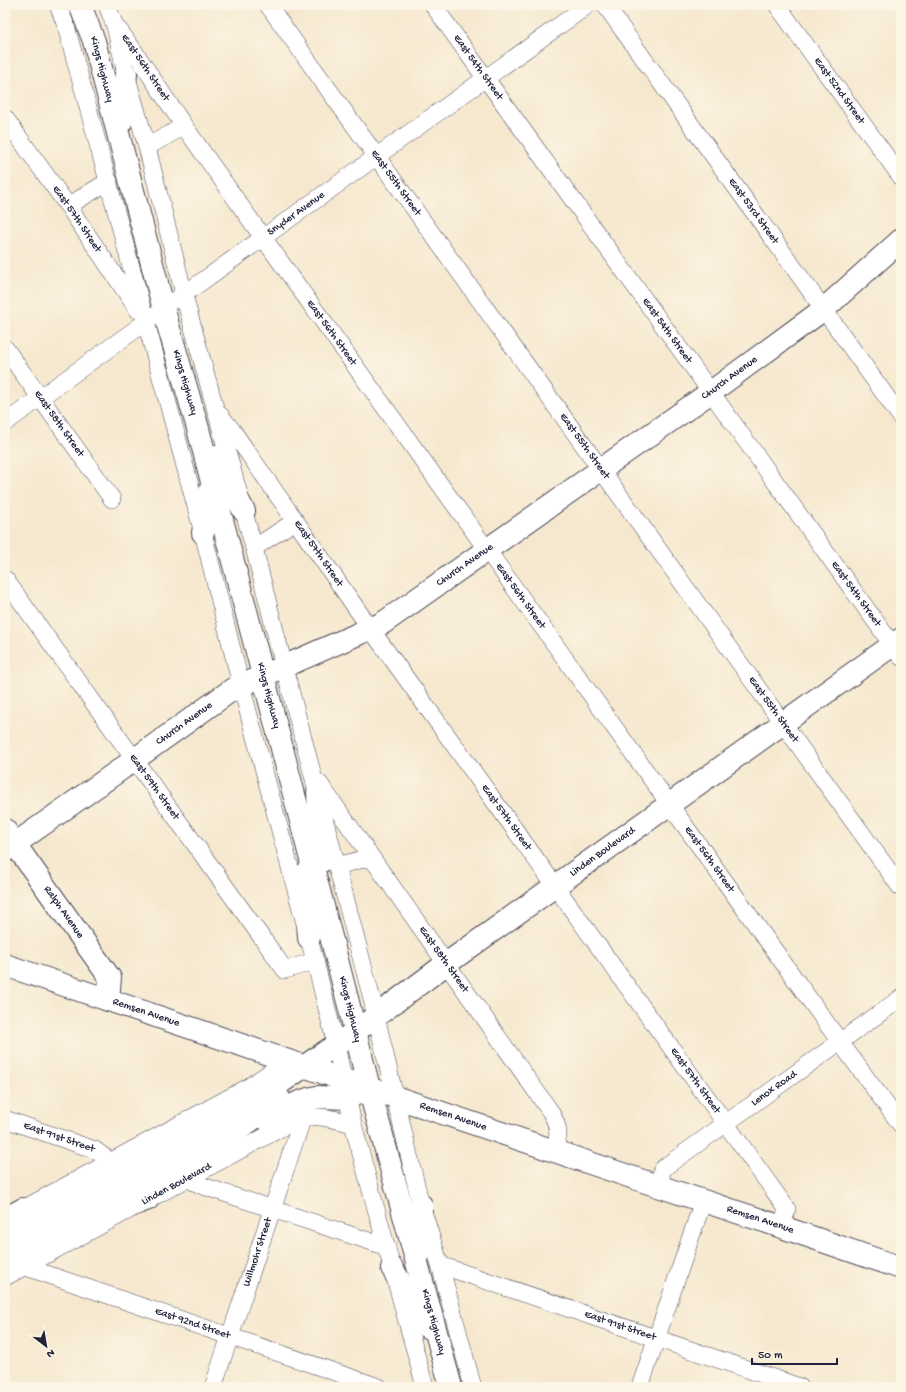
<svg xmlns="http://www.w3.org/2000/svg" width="906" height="1392" font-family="'Gochi Hand',sans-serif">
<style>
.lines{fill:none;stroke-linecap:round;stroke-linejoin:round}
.minor-casing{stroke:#424051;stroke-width:18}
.major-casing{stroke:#424051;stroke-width:24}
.highway-casing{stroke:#424051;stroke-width:24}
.minor{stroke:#fff;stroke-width:17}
.major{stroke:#fff;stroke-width:22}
.highway{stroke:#fff;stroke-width:22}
.labels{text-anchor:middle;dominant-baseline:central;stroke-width:4;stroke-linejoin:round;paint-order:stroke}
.street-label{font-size:11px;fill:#22223b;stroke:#fcf5e5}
</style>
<rect width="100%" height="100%" fill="#fcf5e5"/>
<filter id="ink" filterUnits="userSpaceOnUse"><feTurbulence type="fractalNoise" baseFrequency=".025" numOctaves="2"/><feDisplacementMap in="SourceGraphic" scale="8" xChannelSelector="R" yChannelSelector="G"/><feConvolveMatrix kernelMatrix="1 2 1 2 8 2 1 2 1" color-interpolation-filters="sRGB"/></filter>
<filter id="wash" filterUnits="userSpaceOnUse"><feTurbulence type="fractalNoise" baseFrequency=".012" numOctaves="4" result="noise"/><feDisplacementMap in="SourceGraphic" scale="16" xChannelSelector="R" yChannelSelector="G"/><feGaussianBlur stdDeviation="0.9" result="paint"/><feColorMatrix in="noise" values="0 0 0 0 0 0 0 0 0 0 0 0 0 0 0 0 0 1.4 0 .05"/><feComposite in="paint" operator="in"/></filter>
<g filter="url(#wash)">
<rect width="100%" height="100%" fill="#f6e8cf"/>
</g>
<g filter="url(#ink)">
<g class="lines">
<defs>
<g id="minor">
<polyline points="58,5 66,26 203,533 241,685 315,961 336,1045 353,1124 367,1176 425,1387"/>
<polyline points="107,5 115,26 126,74 147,147 188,310 254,548 284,666 372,999 395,1097 421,1205 440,1265 473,1387"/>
<path id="s1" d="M268 5 901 888"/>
<path id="s2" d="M433 5 901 657"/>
<path id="s3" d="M605 5 901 417"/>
<path id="s4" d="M777 5 901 177"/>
<path id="s5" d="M119 30 132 48 184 126 254 225 840 1042 901 1125"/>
<path id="s6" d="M5 118 68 206 138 310"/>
<polyline points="147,147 184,126"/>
<polyline points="68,206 109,181"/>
<path id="s7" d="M176 300 588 5"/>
<path id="s8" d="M5 348 112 499"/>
<path id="s9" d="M220 415 232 430 370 628 787 1209 782 1227"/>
<polyline points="5,423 154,316"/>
<polyline points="254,548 295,521"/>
<path id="s10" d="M5 579 285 970 315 961"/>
<path id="s11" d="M319 783 550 1111C559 1126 560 1134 554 1151"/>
<polyline points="337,866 371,857"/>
<path id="s12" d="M5 1119 95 1150 110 1161"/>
<polyline points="186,1178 203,1186 387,1247"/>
<path id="s13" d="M660 1187 662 1169 901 998"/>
<polyline points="23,1209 247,1088 269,1073 299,1067"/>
<path id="s14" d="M5 1260 379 1387"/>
<path id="s15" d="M440 1265 800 1387"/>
<path id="s16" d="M5 1277 296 1120C316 1113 334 1119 353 1124"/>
<path id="s17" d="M213 1387 303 1117"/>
<polyline points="640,1387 703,1201"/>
</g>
<g id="major">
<path id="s18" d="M80 5 94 41 168 325 197 425 259 660 348 1002 369 1088 451 1387"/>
<polyline points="121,122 126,74"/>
<polyline points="214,456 244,511"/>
<polyline points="203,533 211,488"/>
<polyline points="318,792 322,861"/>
<path id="s19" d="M5 830 110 978 108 1000"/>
<path id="s20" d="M5 851 124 767 233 689 383 623 711 392 824 309 901 240"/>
<polyline points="305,874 309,938"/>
<path id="s21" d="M5 965 643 1181 782 1227 901 1268"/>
<polyline points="5,1219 23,1209"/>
<polyline points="421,1250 421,1205"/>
<polyline points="392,1268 427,1327"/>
</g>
<g id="highway">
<polyline points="266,1119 297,1103 308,1099 317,1097 348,1098 369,1088"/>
<polyline points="117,1211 148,1199"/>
<path id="s22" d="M5 1237 231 1114 267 1092 356 1031 446 964 901 639"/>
<polyline points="5,1259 226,1139 262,1112 279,1098"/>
</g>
</defs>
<use href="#minor" class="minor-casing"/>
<use href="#major" class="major-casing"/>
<use href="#highway" class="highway-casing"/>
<use href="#minor" class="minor"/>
<use href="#major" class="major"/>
<use href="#highway" class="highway"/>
</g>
</g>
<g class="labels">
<g class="street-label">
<text stroke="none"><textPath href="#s5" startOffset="46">East 56th Street</textPath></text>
<text stroke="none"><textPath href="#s2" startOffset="77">East 54th Street</textPath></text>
<text stroke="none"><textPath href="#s18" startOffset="68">Kings Highway</textPath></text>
<text stroke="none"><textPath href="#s4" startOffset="106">East 52nd Street</textPath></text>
<text stroke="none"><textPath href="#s1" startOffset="219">East 55th Street</textPath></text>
<text stroke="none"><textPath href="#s3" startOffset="254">East 53rd Street</textPath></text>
<text stroke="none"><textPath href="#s7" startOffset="148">Snyder Avenue</textPath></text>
<text stroke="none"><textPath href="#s6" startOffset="124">East 57th Street</textPath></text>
<text stroke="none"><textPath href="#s2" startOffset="401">East 54th Street</textPath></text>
<text stroke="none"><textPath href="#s5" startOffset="370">East 56th Street</textPath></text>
<text stroke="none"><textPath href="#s20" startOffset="868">Church Avenue</textPath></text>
<text stroke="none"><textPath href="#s18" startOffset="392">Kings Highway</textPath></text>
<text stroke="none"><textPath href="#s8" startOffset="93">East 58th Street</textPath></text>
<text stroke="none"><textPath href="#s1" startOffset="543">East 55th Street</textPath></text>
<text stroke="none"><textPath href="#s9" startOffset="170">East 57th Street</textPath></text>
<text stroke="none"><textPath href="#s20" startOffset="544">Church Avenue</textPath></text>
<text stroke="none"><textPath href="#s2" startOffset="725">East 54th Street</textPath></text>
<text stroke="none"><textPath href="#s5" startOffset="694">East 56th Street</textPath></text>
<text stroke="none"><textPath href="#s18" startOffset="716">Kings Highway</textPath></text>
<text stroke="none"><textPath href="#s1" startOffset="867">East 55th Street</textPath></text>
<text stroke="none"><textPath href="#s20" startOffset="220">Church Avenue</textPath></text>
<text stroke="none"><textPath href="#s10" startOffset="256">East 59th Street</textPath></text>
<text stroke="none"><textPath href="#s9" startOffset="494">East 57th Street</textPath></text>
<text stroke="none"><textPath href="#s22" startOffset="712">Linden Boulevard</textPath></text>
<text stroke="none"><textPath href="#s5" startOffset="1018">East 56th Street</textPath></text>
<text stroke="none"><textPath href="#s19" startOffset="101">Ralph Avenue</textPath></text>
<text stroke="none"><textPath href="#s11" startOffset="216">East 58th Street</textPath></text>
<text stroke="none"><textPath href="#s18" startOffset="1040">Kings Highway</textPath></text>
<text stroke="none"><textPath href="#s21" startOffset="149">Remsen Avenue</textPath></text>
<text stroke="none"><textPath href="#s9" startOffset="818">East 57th Street</textPath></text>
<text stroke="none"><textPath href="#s13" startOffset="156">Lenox Road</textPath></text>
<text stroke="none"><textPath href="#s21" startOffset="473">Remsen Avenue</textPath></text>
<text stroke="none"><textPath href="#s12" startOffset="57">East 91st Street</textPath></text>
<text stroke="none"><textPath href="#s16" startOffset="195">Linden Boulevard</textPath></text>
<text stroke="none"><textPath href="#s21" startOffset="797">Remsen Avenue</textPath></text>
<text stroke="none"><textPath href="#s17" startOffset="142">Willmohr Street</textPath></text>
<text stroke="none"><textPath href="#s18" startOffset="1364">Kings Highway</textPath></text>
<text stroke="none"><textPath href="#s14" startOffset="198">East 92nd Street</textPath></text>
<text stroke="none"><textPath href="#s15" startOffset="190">East 91st Street</textPath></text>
</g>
</g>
<rect width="906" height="1392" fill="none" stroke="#fcf5e5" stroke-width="20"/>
<g transform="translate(46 1346) rotate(149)" stroke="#fcf5e5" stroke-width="3" paint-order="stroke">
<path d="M0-3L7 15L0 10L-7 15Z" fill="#22223b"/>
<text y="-6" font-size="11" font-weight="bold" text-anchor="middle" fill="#22223b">N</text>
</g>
<path d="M752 1358v6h85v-6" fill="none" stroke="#22223b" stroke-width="2"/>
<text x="758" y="1358" font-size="12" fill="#22223b" stroke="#fcf5e5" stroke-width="3" paint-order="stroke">50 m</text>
</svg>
